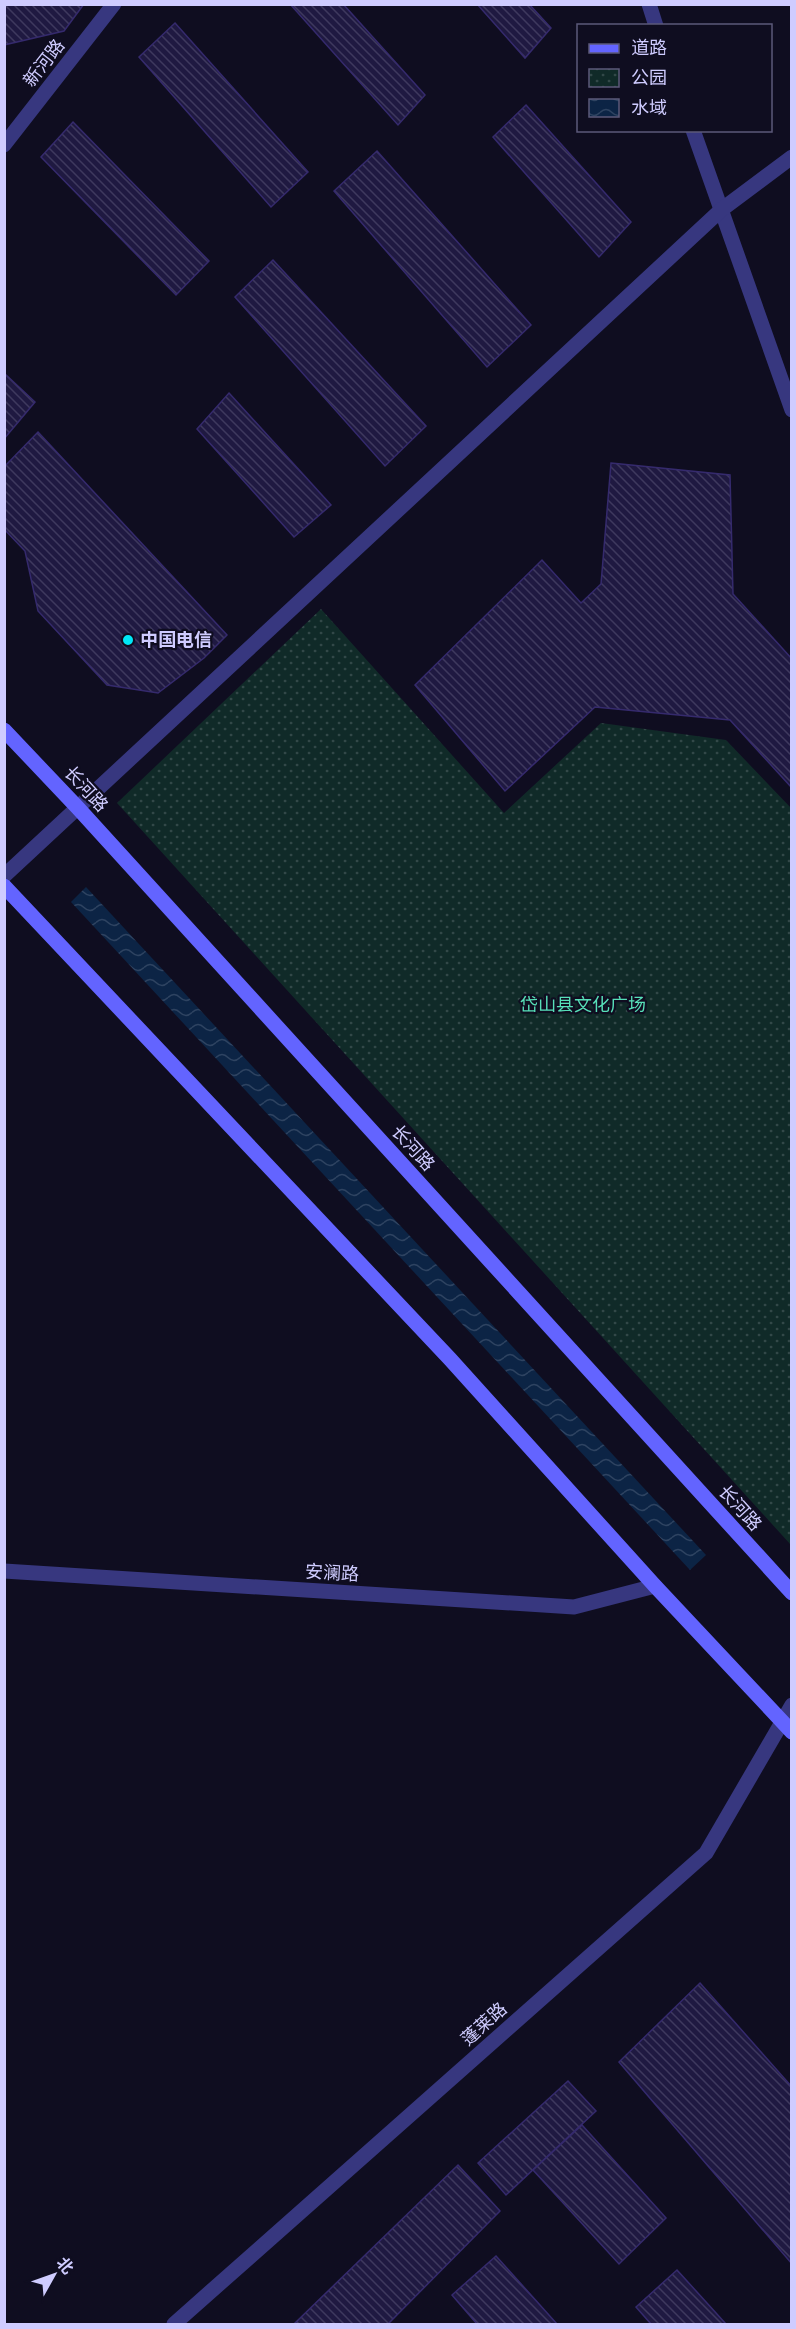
<svg xmlns="http://www.w3.org/2000/svg" width="796" height="2329" font-family="Helvetica,'Noto Sans SC',sans-serif">
<style>
.park{fill:url(#park-dots)}
.water{fill:url(#water-waves)}
.building{fill:url(#building-back-hatch);stroke:#352a6d;stroke-width:1.5}
.lines{fill:none;stroke-linecap:round;stroke-linejoin:round}
.pedestrian{stroke:#37377f;stroke-width:15}
.minor{stroke:#37377f;stroke-width:15}
.tertiary{stroke:#37377f;stroke-width:15}
.secondary{stroke:#6364ff;stroke-width:15}
.poi-dot{fill:#00e7f7;stroke:#0f0d20;stroke-width:2}
.labels{text-anchor:middle;dominant-baseline:central;stroke-width:4.5;stroke-linejoin:round;paint-order:stroke}
.street-label{font-size:18px;fill:#cfccff;stroke:#0f0d20}
.poi-label{font-size:18px;font-weight:bold;fill:#cfccff;stroke:#0f0d20;text-anchor:start}
.park-label{font-size:18px;fill:#57dfb8;stroke:#0f0d20}
</style>
<defs>
<pattern id="park-dots" width="8" height="8" patternUnits="userSpaceOnUse" patternTransform="scale(1.5)"><rect width="8" height="8" fill="#102a28"/><path d="M2 2h.1M6 6h.1" fill="none" stroke="#324848" stroke-width="1.8" stroke-linecap="round"/></pattern>
<pattern id="water-waves" width="16" height="10" patternUnits="userSpaceOnUse" patternTransform="scale(1.5)"><rect width="16" height="10" fill="#0c2445"/><path d="M0 5q4-4 8 0t8 0" fill="none" stroke="#2e4361"/></pattern>
<pattern id="building-back-hatch" width="6" height="6" patternUnits="userSpaceOnUse" patternTransform="scale(1.5)"><rect width="6" height="6" fill="#1f1941"/><path d="M-1 5l2 2M0 0l6 6M5-1l2 2" fill="none" stroke="#3e395e"/></pattern>
</defs>
<rect width="100%" height="100%" fill="#0f0d20"/>
<polygon class="park" points="321,609 504,813 601,723 726,740 791,808 791,1545 117,803"/>
<polygon class="water" points="86,887 706,1555 690,1570 71,902"/>
<g class="building">
<polygon points="4,4 84,4 64,31 4,45"/>
<polygon points="290,4 343,4 425,95 398,125"/>
<polygon points="477,4 529,4 551,28 525,58"/>
<polygon points="175,23 308,172 271,207 139,57"/>
<polygon points="526,105 631,222 599,257 493,137"/>
<polygon points="73,122 209,261 176,295 41,157"/>
<polygon points="377,151 531,325 487,367 334,191"/>
<polygon points="273,260 426,426 385,466 235,297"/>
<polygon points="4,373 35,402 4,439"/>
<polygon points="229,393 331,505 294,537 197,429"/>
<polygon points="38,432 227,635 204,658 158,693 107,685 38,611 25,551 4,529 4,467"/>
<polygon points="611,463 730,475 733,594 792,659 792,788 730,720 595,707 505,791 415,685 542,560 581,603 601,584"/>
<polygon points="700,1983 792,2087 792,2264 619,2062"/>
<polygon points="568,2081 596,2111 506,2195 478,2163"/>
<polygon points="582,2125 666,2218 619,2264 533,2170"/>
<polygon points="458,2165 500,2211 388,2324 294,2324"/>
<polygon points="496,2256 557,2324 477,2324 452,2295"/>
<polygon points="677,2270 726,2324 651,2324 636,2307"/>
</g>
<g class="lines">
<polyline class="pedestrian" points="4,1571 574,1607 655,1586"/>
<g class="minor">
<polyline points="649,4 656,26"/>
<polyline points="693,130 792,410"/>
<polyline points="4,145 114,4"/>
</g>
<g class="tertiary">
<polyline points="4,876 721,210 792,157"/>
<polyline points="174,2324 706,1853 792,1705"/>
</g>
<g class="secondary">
<polyline points="4,730 78,808 792,1593"/>
<polyline points="4,886 450,1359 655,1586 792,1732"/>
</g>
</g>
<circle class="poi-dot" cx="128" cy="640" r="6"/>
<g class="labels">
<g class="street-label">
<text transform="translate(44 63) rotate(-52)">新河路</text>
<text transform="translate(86 789) rotate(47)">长河路</text>
<text transform="translate(413 1148) rotate(48)">长河路</text>
<text transform="translate(740 1508) rotate(48)">长河路</text>
<text transform="translate(332 1573) rotate(3)">安澜路</text>
<text transform="translate(484 2024) rotate(-42)">蓬莱路</text>
</g>
<g class="poi-label">
<text x="140" y="640">中国电信</text>
</g>
<g class="park-label">
<text x="583" y="1005">岱山县文化广场</text>
</g>
</g>
<rect width="796" height="2329" fill="none" stroke="#cfccff" stroke-width="12"/>
<rect x="577" y="24" width="195" height="108" fill="#0f0d20" stroke="#5c5979" stroke-width="1.5"/>
<rect x="589" y="44" width="30" height="9" fill="#6364ff" stroke="#5c5979" stroke-width="1.5"/>
<text x="631" y="54" font-size="18" fill="#cfccff">道路</text>
<rect x="589" y="69" width="30" height="18" fill="url(#park-dots)" stroke="#5c5979" stroke-width="1.5"/>
<text x="631" y="84" font-size="18" fill="#cfccff">公园</text>
<rect x="589" y="99" width="30" height="18" fill="url(#water-waves)" stroke="#5c5979" stroke-width="1.5"/>
<text x="631" y="114" font-size="18" fill="#cfccff">水域</text>
<g transform="translate(54 2275) rotate(50)" stroke="#0f0d20" stroke-width="4.5" paint-order="stroke">
<path d="M0-4.5L10 22L0 15L-10 22Z" fill="#cfccff"/>
<text y="-9" font-size="16" font-weight="bold" text-anchor="middle" fill="#cfccff">北</text>
</g>
</svg>
